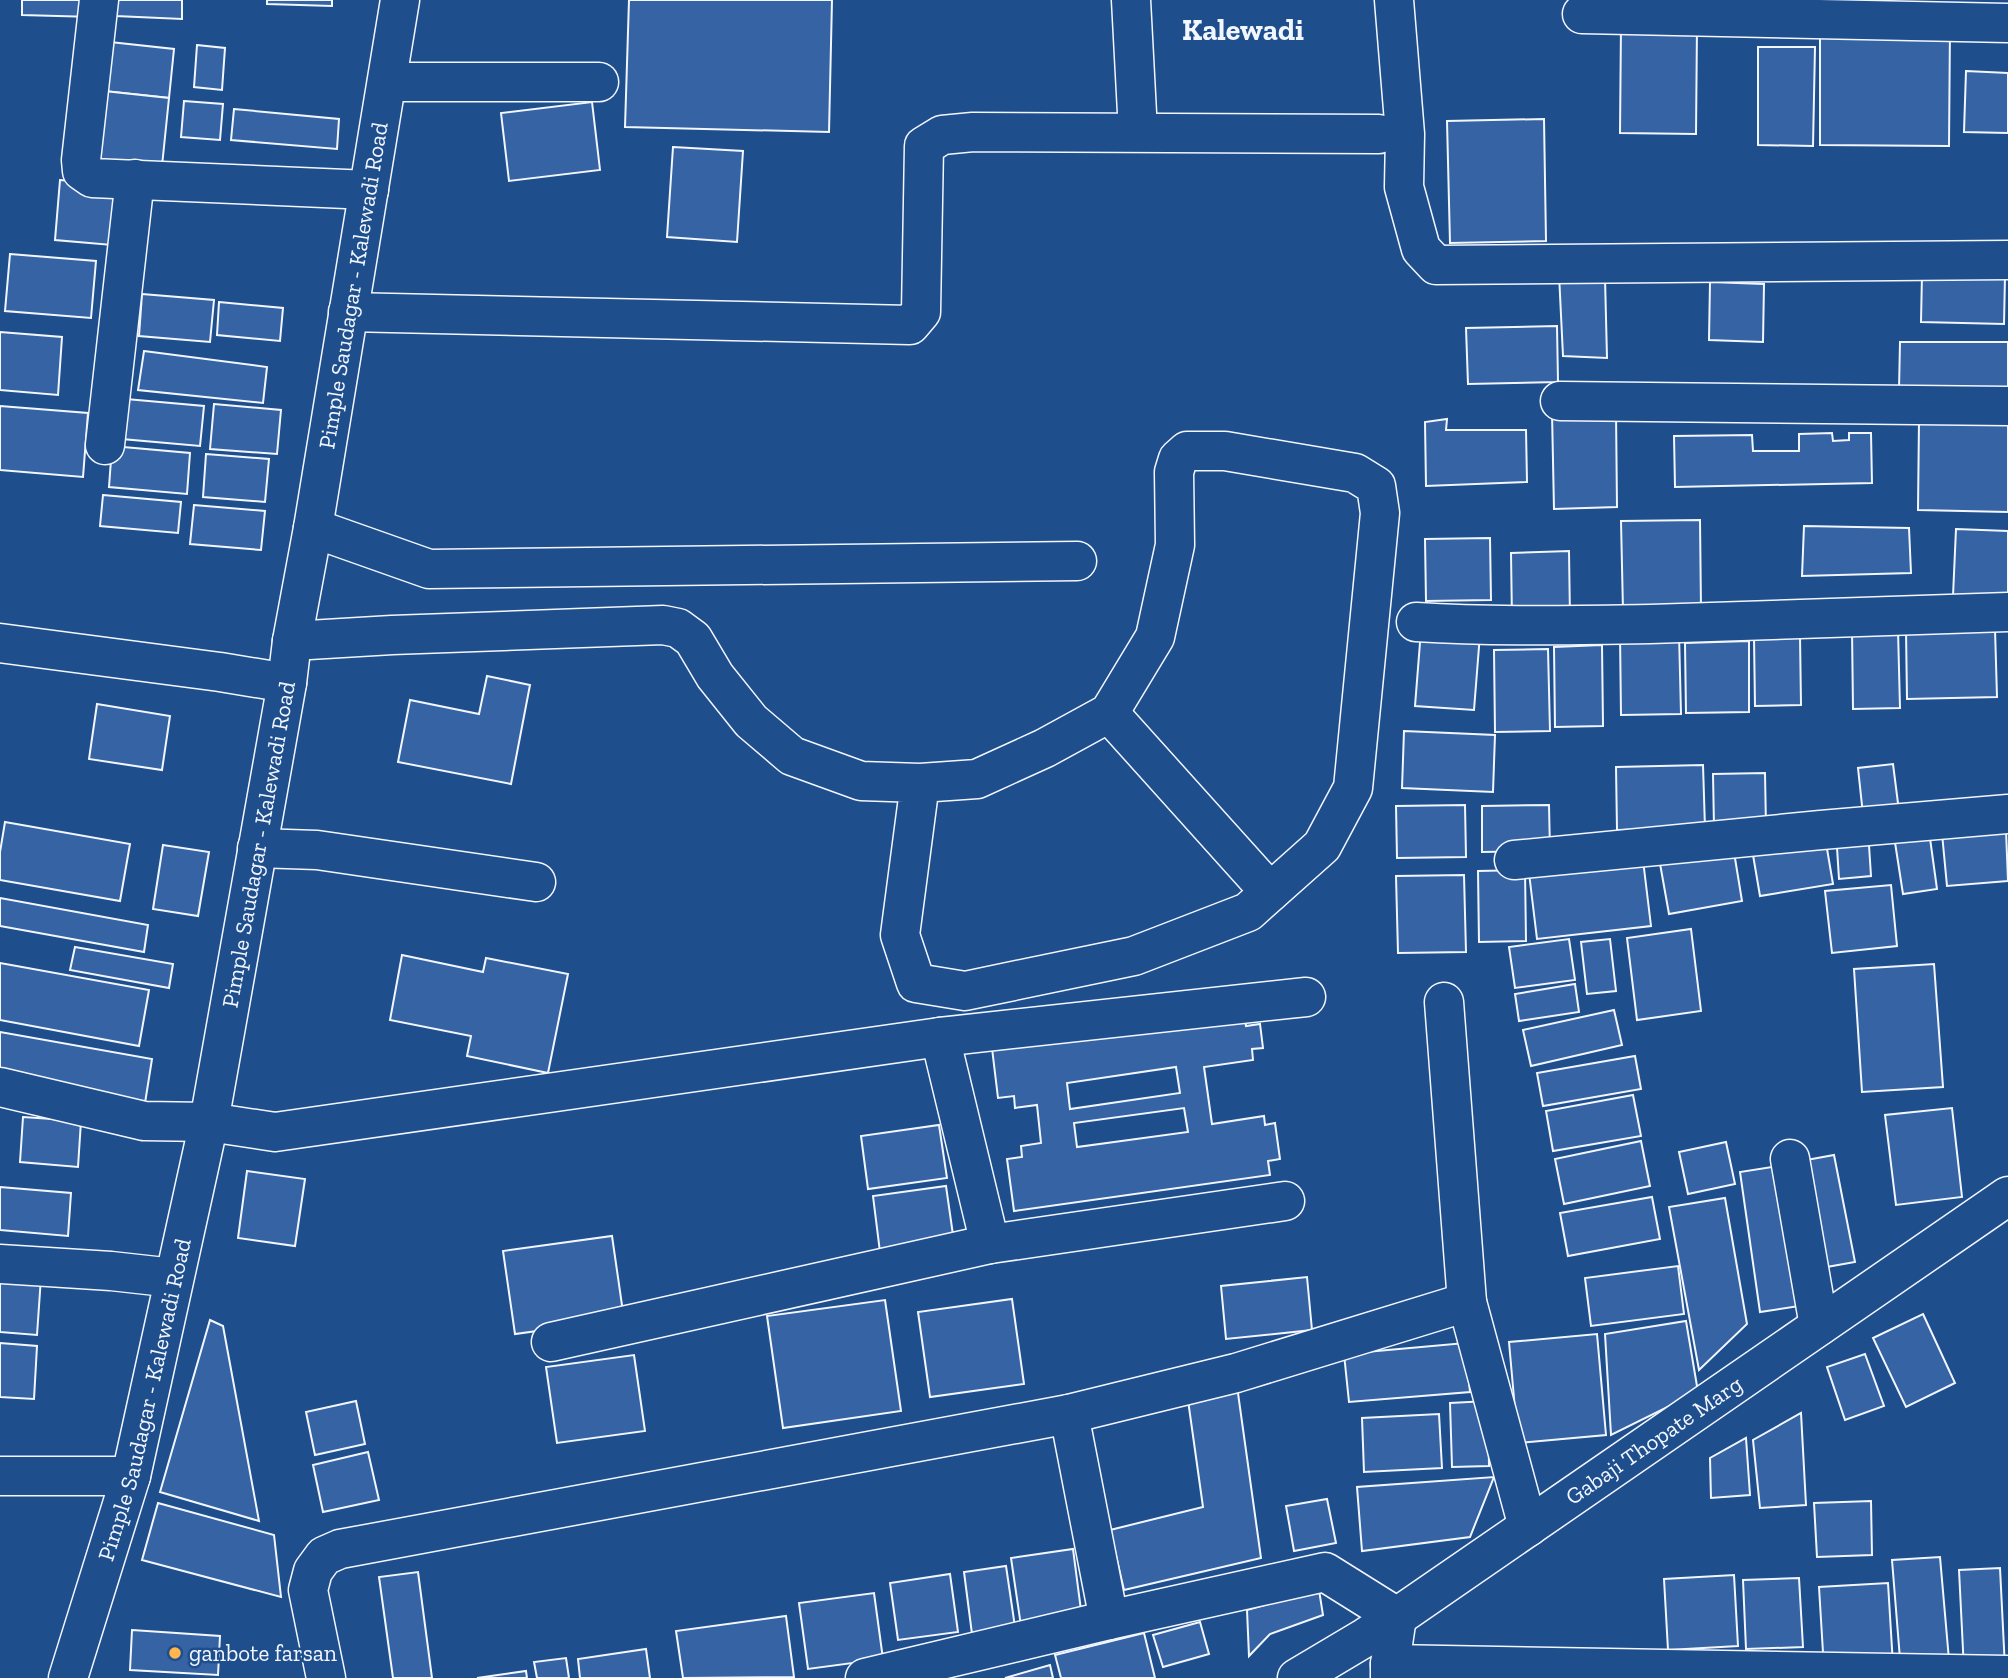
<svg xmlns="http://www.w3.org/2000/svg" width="2008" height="1678" font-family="'Zilla Slab',serif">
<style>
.building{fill:#3563a3;stroke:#f2f6ff;stroke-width:2;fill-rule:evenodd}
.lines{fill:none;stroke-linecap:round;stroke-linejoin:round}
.minor-casing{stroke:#f2f6ff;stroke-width:41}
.major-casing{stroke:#f2f6ff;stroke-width:41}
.minor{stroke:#1f4e8c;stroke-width:38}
.major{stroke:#1f4e8c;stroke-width:38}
.poi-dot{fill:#ffb74d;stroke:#1f4e8c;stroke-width:2.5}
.labels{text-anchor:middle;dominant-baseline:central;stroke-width:5;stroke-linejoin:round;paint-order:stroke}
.street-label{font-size:23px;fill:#f2f6ff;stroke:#1f4e8c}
.poi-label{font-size:23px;fill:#f2f6ff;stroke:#1f4e8c;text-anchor:start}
.district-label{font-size:30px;font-weight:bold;fill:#f2f6ff;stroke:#1f4e8c}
</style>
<rect width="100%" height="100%" fill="#1f4e8c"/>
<g class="building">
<polygon points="22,0 93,0 93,17 22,15"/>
<polygon points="117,0 182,0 182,19 116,16"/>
<polygon points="267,0 332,0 332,6 267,4"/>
<polygon points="629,0 832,0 829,132 625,127"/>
<polygon points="1621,24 1697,25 1696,134 1620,133"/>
<polygon points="1820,25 1950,26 1949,146 1820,145"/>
<polygon points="110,42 174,49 169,98 104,91"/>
<polygon points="197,45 225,48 222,90 194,87"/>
<polygon points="1758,47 1815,47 1813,146 1758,145"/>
<polygon points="1966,71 2008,73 2008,133 1964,132"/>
<polygon points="104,91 169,98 162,166 98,159"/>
<polygon points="184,101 223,104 220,140 181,137"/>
<polygon points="592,102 600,170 509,181 501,113"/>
<polygon points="234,109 339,119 337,149 231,140"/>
<polygon points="1544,119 1546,241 1450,243 1447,121"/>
<polygon points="673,147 743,151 737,242 667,237"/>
<polygon points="60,180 117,185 112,245 55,240"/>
<polygon points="10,254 96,261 91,318 5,311"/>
<polygon points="1559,274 1605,278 1607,358 1563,356"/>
<polygon points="1922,274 2005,276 2004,324 1921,322"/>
<polygon points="1710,282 1764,284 1763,342 1709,340"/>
<polygon points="142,294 214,300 210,342 139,336"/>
<polygon points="219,302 283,308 280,341 217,335"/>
<polygon points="1557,326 1558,382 1468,384 1466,328"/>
<polygon points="0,332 62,337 58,395 0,390"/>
<polygon points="1900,342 2008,342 2008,391 1899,390"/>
<polygon points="144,351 267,367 263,403 138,390"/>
<polygon points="126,399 204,406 200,446 122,439"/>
<polygon points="214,404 281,410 277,454 210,449"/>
<polygon points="0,406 88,413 83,477 0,470"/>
<polygon points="1616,412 1617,507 1554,509 1552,413"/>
<polygon points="1447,419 1446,430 1526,430 1527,482 1426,486 1425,422"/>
<polygon points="1919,420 2008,423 2008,512 1918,510"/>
<polygon points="1832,433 1833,441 1849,440 1849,433 1871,433 1872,483 1675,487 1674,436 1752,435 1753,451 1799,451 1799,434"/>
<polygon points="112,446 190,453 187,494 109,487"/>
<polygon points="206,454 269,459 265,502 203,497"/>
<polygon points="103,495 181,502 178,533 100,526"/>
<polygon points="194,505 265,511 261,550 190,544"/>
<polygon points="1700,520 1701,609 1623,611 1621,521"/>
<polygon points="1804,526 1909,528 1911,573 1802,576"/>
<polygon points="1956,529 2008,531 2008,599 1953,596"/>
<polygon points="1490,538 1491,600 1426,601 1425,539"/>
<polygon points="1569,551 1570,619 1512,621 1511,553"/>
<polygon points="1995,629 1997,697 1907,699 1906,630"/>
<polygon points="1421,630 1480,634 1474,710 1415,706"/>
<polygon points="1852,630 1898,630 1900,708 1853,709"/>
<polygon points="1679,633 1681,714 1621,715 1620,634"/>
<polygon points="1800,636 1801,705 1755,706 1754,637"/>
<polygon points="1749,641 1749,712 1686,713 1685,643"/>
<polygon points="1602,645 1603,726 1555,727 1554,647"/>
<polygon points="1548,649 1550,731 1495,732 1494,650"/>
<polygon points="487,676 530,685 511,784 398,762 410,700 479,714"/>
<polygon points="97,704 170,716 162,770 89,759"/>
<polygon points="1404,731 1495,735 1493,792 1402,788"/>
<polygon points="1893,764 1900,819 1864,824 1858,768"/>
<polygon points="1703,765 1705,828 1617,830 1616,767"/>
<polygon points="1765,773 1766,827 1714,827 1713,774"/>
<polygon points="1465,805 1466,857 1397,858 1396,806"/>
<polygon points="1549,805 1550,851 1482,852 1482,806"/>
<polygon points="5,822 130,844 120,901 0,880 0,852"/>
<polygon points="1941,823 2006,830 2008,881 1947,886"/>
<polygon points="1868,830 1871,876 1839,879 1836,832"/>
<polygon points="1929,831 1937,889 1903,894 1894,836"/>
<polygon points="1825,837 1833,884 1760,896 1752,849"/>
<polygon points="163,845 209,852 198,916 153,909"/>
<polygon points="1733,846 1742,901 1669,914 1659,858"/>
<polygon points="1643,860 1651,926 1537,939 1529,873"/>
<polygon points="1525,870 1526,941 1479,942 1478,871"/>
<polygon points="1464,875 1466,952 1398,953 1396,876"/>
<polygon points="1891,885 1897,946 1832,953 1825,891"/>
<polygon points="0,898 148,925 144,952 0,926"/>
<polygon points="1691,929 1701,1011 1637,1020 1627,938"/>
<polygon points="1569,939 1575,980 1515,988 1509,947"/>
<polygon points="1610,939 1616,991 1587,994 1581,942"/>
<polygon points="75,947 173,964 169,988 70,970"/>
<polygon points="402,955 483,972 486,958 568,974 548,1073 467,1056 471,1036 390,1020"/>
<polygon points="0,963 149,990 139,1046 0,1020"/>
<polygon points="1934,964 1943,1087 1862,1092 1854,969"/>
<polygon points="1575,984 1579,1012 1519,1021 1515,994"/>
<polygon points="1614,1010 1622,1045 1531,1066 1523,1030"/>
<path d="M1244 1013 1246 1026 1260 1024 1263 1048 1252 1049 1253 1060 1204 1067 1212 1124 1264 1116 1265 1125 1275 1123 1280 1159 1268 1161 1270 1175 1014 1211 1007 1159 1022 1157 1021 1146 1041 1143 1037 1105 1015 1108 1014 1096 998 1098 992 1048ZM1176 1067 1180 1093 1070 1109 1067 1083ZM1184 1108 1188 1132 1077 1147 1074 1123Z"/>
<polygon points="0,1032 152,1059 145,1103 0,1076"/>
<polygon points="1635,1056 1641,1089 1543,1106 1537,1073"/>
<polygon points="1633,1095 1641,1136 1553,1151 1546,1111"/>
<polygon points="1952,1108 1962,1197 1896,1205 1885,1115"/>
<polygon points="23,1117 81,1121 78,1167 20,1162"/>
<polygon points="939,1125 947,1178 868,1189 861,1136"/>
<polygon points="1641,1141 1650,1186 1564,1204 1555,1159"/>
<polygon points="1726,1142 1735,1184 1688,1194 1679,1152"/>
<polygon points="1834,1155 1855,1262 1821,1268 1801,1161"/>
<polygon points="1785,1165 1806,1305 1760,1312 1740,1172"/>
<polygon points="247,1171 305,1179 295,1246 238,1238"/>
<polygon points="946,1186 954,1242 880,1252 873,1196"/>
<polygon points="0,1187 71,1193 68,1236 0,1230"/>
<polygon points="1652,1197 1660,1239 1568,1256 1560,1213"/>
<polygon points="1725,1198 1747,1324 1699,1370 1669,1207"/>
<polygon points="612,1236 624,1319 515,1334 503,1251"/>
<polygon points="1678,1266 1684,1314 1591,1326 1585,1278"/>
<polygon points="0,1274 41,1277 37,1335 0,1332"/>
<polygon points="1307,1277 1312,1330 1226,1339 1221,1286"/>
<polygon points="1012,1299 1024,1384 930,1397 918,1312"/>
<polygon points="885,1300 901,1411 783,1428 767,1316"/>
<polygon points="1923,1314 1955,1383 1906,1407 1873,1338"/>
<polygon points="210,1320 223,1326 259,1521 160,1492"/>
<polygon points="1686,1321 1698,1392 1611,1435 1605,1334"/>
<polygon points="1597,1334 1606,1435 1518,1443 1509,1342"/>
<polygon points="0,1343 37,1346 34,1399 0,1397"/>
<polygon points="1465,1343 1470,1392 1349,1402 1344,1354"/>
<polygon points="1865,1354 1884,1406 1845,1420 1827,1367"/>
<polygon points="634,1355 645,1431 557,1443 546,1367"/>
<polygon points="1237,1386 1261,1558 1124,1590 1110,1530 1203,1507 1187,1393"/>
<polygon points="356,1401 365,1444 315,1455 306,1412"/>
<polygon points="1488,1401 1489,1466 1452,1467 1450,1403"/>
<polygon points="1801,1413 1806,1505 1760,1508 1753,1440"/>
<polygon points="1439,1414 1442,1468 1364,1472 1362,1418"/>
<polygon points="1746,1438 1750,1495 1711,1498 1710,1458"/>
<polygon points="368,1452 379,1500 323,1512 313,1465"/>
<polygon points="1494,1477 1470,1537 1362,1551 1357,1487"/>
<polygon points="1327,1499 1336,1543 1294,1551 1286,1506"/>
<polygon points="1871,1501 1872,1555 1817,1557 1814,1503"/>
<polygon points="158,1503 274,1535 281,1597 142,1560"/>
<polygon points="1073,1549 1082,1618 1021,1626 1011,1558"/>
<polygon points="1940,1557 1949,1660 1900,1659 1892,1560"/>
<polygon points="1006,1566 1015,1627 972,1634 964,1572"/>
<polygon points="2000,1568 2005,1668 1964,1670 1959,1570"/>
<polygon points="418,1572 432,1678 393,1678 379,1577"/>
<polygon points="950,1574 958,1632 898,1640 890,1583"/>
<polygon points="1734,1575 1738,1646 1668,1650 1664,1579"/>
<polygon points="1799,1578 1803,1647 1746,1649 1743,1580"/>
<polygon points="1888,1583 1893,1665 1824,1669 1819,1587"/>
<polygon points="1319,1590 1323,1615 1270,1634 1249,1656 1247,1610"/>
<polygon points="874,1593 883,1659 808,1669 799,1603"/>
<polygon points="786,1616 794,1677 683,1678 676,1631"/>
<polygon points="1200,1622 1209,1654 1163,1667 1153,1635"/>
<polygon points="132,1630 220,1636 218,1675 130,1670"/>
<polygon points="1144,1633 1155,1678 1061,1678 1055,1655"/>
<polygon points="646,1649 650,1678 580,1678 578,1659"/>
<polygon points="566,1658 569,1678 537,1678 534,1662"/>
<polygon points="1050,1665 1053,1678 1005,1678"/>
<polygon points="526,1671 527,1678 477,1678"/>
</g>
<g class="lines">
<defs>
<g id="minor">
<polyline points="99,0 81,160 82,171 92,178 369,190"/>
<polyline points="1131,0 1138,132"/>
<polyline points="1394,0 1405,134 1404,187 1421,249 1436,265 2008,260"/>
<polyline points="1582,14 2008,23"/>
<polyline points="387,82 599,82"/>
<polyline points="348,312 910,325 921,312 924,146 942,135 973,132 1379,134"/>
<polyline points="1560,401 2008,406"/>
<polyline points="105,445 135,179"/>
<polyline points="313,528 429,569 1077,561"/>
<path d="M1416 622C1494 627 1572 625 1650 624 1770 621 1889 616 2008 612"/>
<polyline points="292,641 392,635 663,625 678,628 693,639 715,676 751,721 792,756 861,781 920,783 977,779 1045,748 1109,713 1155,637 1175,545 1174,472 1178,459 1187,451 1225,451 1355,473 1376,486 1380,513 1353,788 1322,846 1248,912 1134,956 965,991 916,983 900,935 920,783"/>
<polyline points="0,643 220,672 287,683"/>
<polyline points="1109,713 1270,892"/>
<polyline points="257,848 317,850 536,882"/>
<polyline points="1514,860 1821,830 2008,814"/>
<polyline points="1444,1002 1467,1302 1528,1527"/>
<polyline points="940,1037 990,1244 1285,1201"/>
<polyline points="0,1087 144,1121 209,1122 275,1132 940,1037 1306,997"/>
<polyline points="1790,1159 1819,1326"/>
<polyline points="0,1264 111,1271 174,1278"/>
<polyline points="551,1342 990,1244"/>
<polyline points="1069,1414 1109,1620"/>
<polyline points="0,1476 131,1476"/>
<polyline points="1390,1664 2008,1675"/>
<polyline points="326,1678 308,1590 313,1571 324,1556 340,1549 1069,1414 1236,1373 1467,1302"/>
<polyline points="865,1678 1109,1620 1325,1572 1397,1617 1390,1664 1390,1678"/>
<path id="s1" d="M1297 1678 1366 1637 1397 1617 2008 1196"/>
</g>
<g id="major">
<path id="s2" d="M68 1678 131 1476 209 1122 287 683 292 641 313 528 400 0"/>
</g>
</defs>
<use href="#minor" class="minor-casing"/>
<use href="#major" class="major-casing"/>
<use href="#minor" class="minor"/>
<use href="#major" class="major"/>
</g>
<circle class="poi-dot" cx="175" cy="1653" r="7"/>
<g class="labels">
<g class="street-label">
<text stroke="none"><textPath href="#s2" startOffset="1423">Pimple Saudagar - Kalewadi Road</textPath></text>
<text stroke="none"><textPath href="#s2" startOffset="856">Pimple Saudagar - Kalewadi Road</textPath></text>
<text stroke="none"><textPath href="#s2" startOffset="289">Pimple Saudagar - Kalewadi Road</textPath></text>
<text stroke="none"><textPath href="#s1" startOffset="429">Gabaji Thopate Marg</textPath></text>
</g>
<g class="poi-label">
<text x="189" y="1653">ganbote farsan</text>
</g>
<g class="district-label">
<text x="1243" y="30">Kalewadi</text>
</g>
</g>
</svg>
